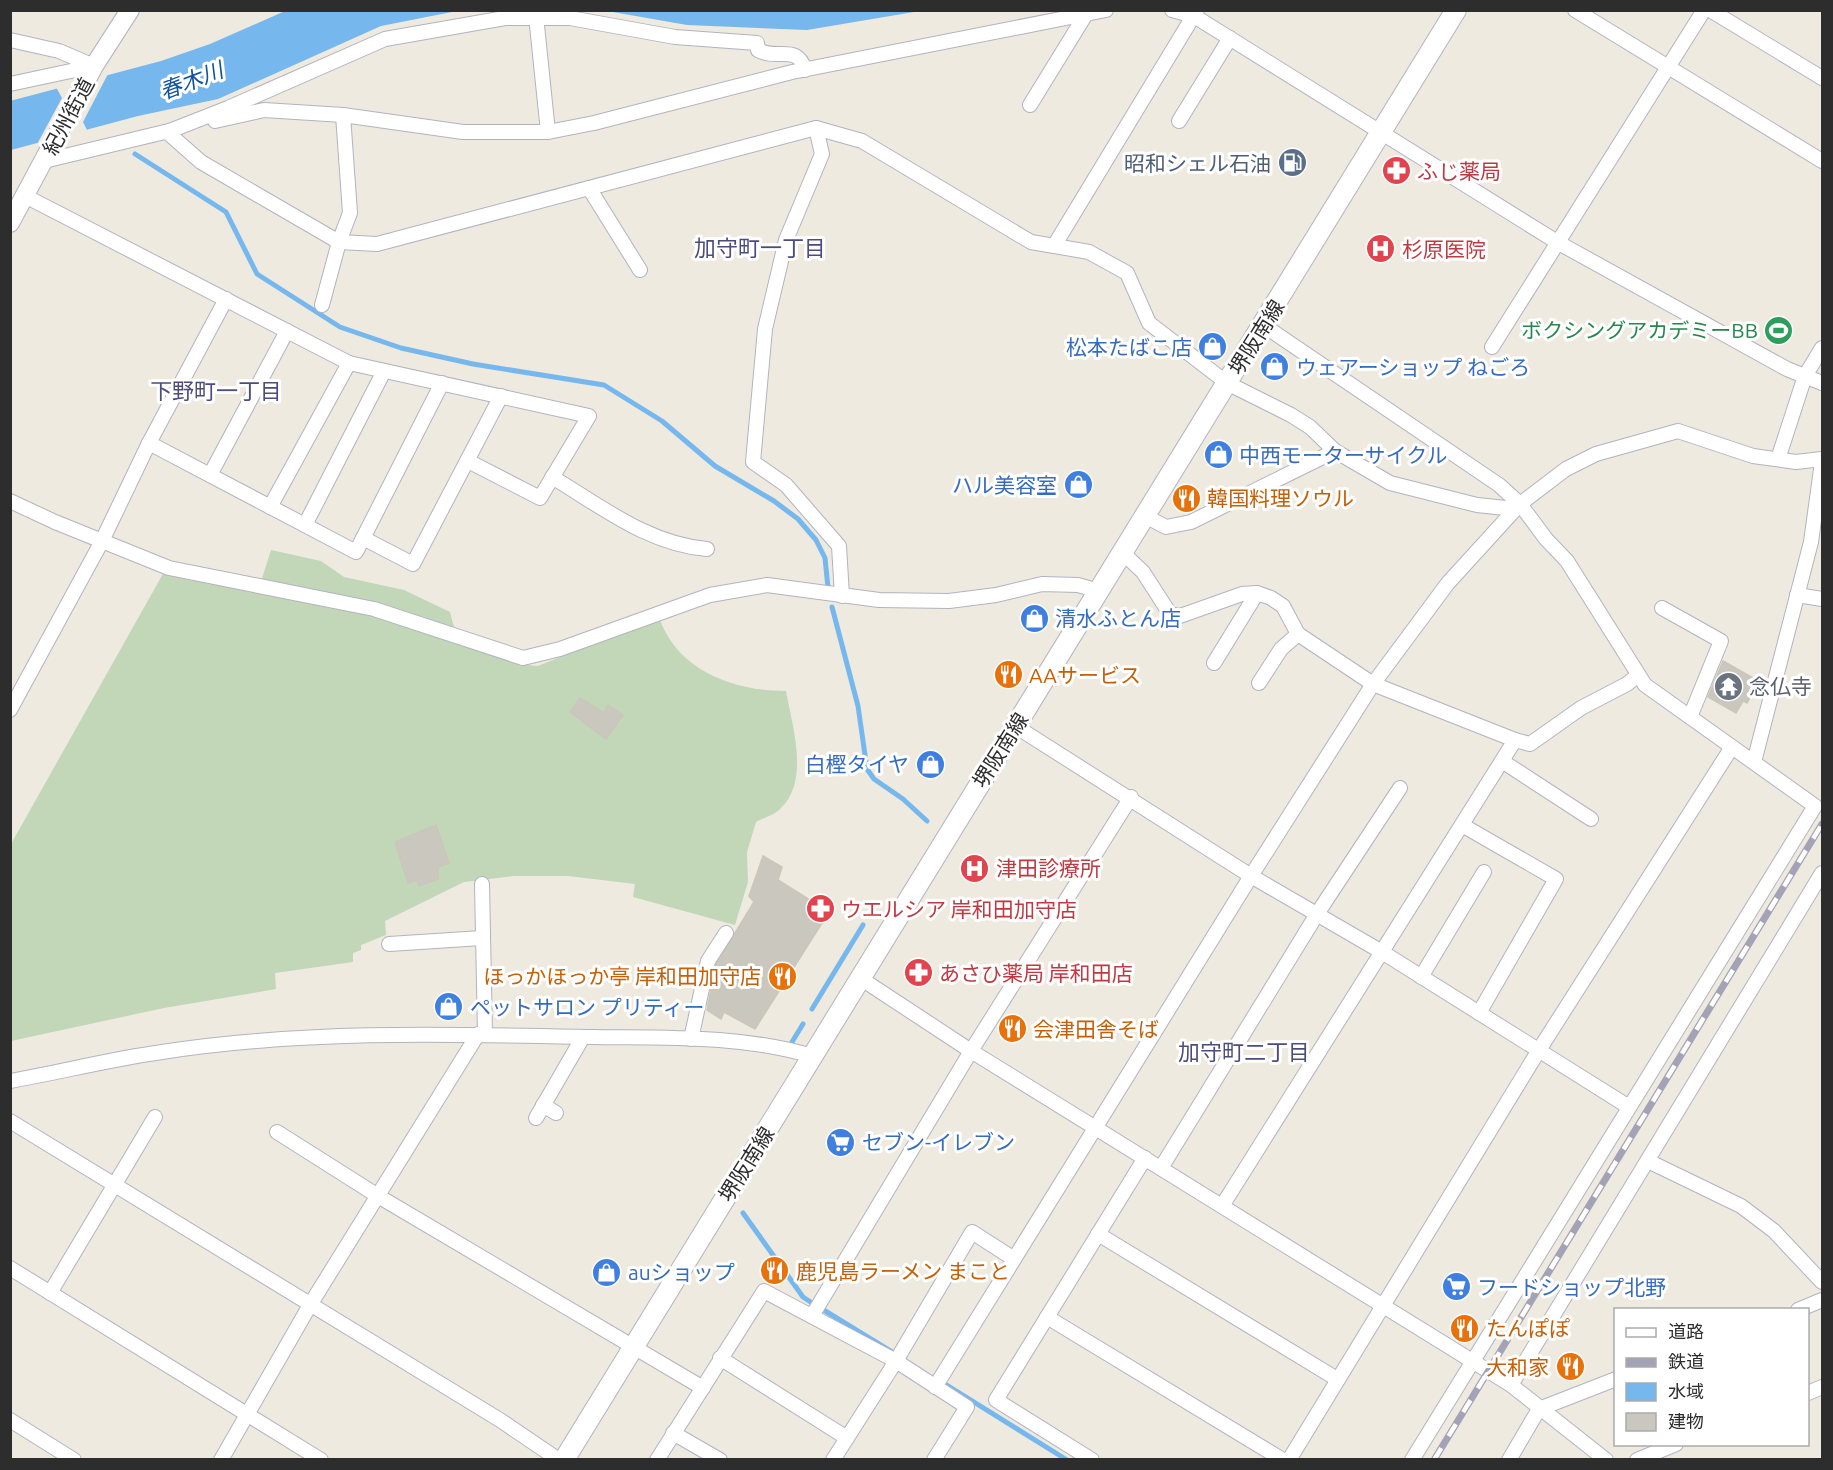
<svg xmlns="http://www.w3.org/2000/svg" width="1833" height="1470" font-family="Ubuntu,'Noto Sans JP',sans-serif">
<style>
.cemetery{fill:#c1d7b7}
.water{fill:#76b8ed}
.pier{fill:#eeeae0}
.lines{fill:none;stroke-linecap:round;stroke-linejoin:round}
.stream{stroke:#76b8ed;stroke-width:5}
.building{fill:#cac8be;stroke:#cac7b9;stroke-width:1.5}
.minor-casing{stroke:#b3b3c0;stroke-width:16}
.tertiary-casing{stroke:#b3b3c0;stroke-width:20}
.secondary-casing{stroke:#b3b3c0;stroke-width:22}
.minor{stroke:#fff;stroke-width:14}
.tertiary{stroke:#fff;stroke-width:18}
.secondary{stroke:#fff;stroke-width:20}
.rail-casing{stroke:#a3a2b6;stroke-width:7}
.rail{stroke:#fff;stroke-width:4.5;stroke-dasharray:14;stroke-linecap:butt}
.labels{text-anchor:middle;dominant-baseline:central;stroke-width:6;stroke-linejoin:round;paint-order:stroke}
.street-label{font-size:21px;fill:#2d2d2d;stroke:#fff}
.service-label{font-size:21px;fill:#4e5e75;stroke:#fff;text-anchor:end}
.health-label{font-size:21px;fill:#be3a42;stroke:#fff;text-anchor:start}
.leisure-label{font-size:21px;fill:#27864d;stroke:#fff;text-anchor:end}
.shop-label{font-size:21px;fill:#366cbe;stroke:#fff;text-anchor:start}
.food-label{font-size:21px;fill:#c56008;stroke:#fff;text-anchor:start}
.worship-label{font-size:21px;fill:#5b616d;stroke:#fff;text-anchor:start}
.water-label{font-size:22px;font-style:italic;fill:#11539d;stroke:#fff}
.neighbourhood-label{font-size:22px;fill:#4d4d7d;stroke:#fff}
</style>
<rect width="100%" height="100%" fill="#eeeae0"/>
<path class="cemetery" d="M271 550 321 561 344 577 404 590 450 612 454 627 453 643 518 664 538 666 659 617C677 671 734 691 786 691 792 725 810 780 781 808 776 814 764 818 756 822L747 852 748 882 735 925 633 897 635 884 568 876H514L464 882 385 921 386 935 361 945V950L353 953V962L275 973 276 989 164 1008 11 1041V844L164 572 184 579 258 591Z"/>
<g class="water">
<polygon points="285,11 457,11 381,26 218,99 138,116 11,150 10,101 161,61 210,44"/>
<polygon points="607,11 920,11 807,30 687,25"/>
</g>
<polygon class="pier" points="109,72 83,122 88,132 36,146 62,98 56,87"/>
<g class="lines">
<g class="stream">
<polyline points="135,154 226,212 257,274 340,327 401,348 473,364 604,385 662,421 715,466 774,501 798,519 816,540 825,558 828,588"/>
<polyline points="832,607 858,706 867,769 874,779 903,799 927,821"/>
<polyline points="812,1009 863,925"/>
<polyline points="792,1042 803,1024"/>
<polyline points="743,1213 803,1297 812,1303"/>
<polyline points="822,1309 892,1352"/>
<polyline points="945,1384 1067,1460"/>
</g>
</g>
<g class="building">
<polygon points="1723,661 1755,679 1750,689 1754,691 1747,703 1743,701 1736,713 1708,697"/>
<polygon points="580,698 604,713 608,705 623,715 606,739 570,712"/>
<polygon points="436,825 449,863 438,867 438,879 419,886 417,880 408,883 395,842"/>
<polygon points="763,856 782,867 778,880 829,912 755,1029 724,1012 721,1019 707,1010 716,964 754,902 749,896"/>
</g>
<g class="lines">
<defs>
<g id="minor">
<polyline points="1172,10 1194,16 1557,242 1787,369 1822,383"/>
<polyline points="1575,10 1822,161"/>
<polyline points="1710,10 1822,78"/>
<polyline points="536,16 548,132"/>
<polyline points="10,40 59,51 94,66"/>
<path d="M805 70C797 43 778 61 758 50L757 43 675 37 570 18H505L385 39 228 108 167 132 201 162 339 242 377 244 816 128 862 141 1031 242 1089 252 1127 273 1149 323 1227 383 1291 415 1310 427 1335 451 1390 483 1477 505 1515 509"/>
<polyline points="10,84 94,66"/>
<polyline points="1030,105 1086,14"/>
<polyline points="215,121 264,110 343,115 463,132 548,132 594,123 792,72 1106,10"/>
<polyline points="1179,121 1230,38"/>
<polyline points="816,128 822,154 786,240 765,329 753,462 786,485 839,546 842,596"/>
<polyline points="44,161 173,130"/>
<polyline points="589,188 640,270"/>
<polyline points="25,196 349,363 589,416 540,498 468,461"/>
<polyline points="1054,246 1197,10"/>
<polyline points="322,305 339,242 350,213 343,115"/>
<polyline points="1263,325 1499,485 1520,504 1546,539 1567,561 1645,685 1815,806 1412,1460"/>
<polyline points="1492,347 1704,10"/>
<polyline points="149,443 356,552 442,383"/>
<polyline points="1778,459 1805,376 1822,348"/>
<polyline points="210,475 287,331"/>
<path d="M552 477C602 507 648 544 707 549"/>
<polyline points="10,501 55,522 169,568 374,609 523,658 560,649 710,595 767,585 879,600 949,601 996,595 1042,584 1078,585 1099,591"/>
<polyline points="270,507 349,363"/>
<polyline points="1147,517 1166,527 1191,522 1335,451"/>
<polyline points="305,525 384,371"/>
<polyline points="363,538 413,564 501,396"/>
<polyline points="1123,553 1143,572 1170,614 1180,616 1242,594 1257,593 1271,598 1283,606 1298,634 1373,684 1515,740 1530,744 1581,708 1627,684 1637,676"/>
<polyline points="1797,595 1822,599"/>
<polyline points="1662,608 1721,641 1690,717"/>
<polyline points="1214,663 1257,593"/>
<polyline points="1259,683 1281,649 1298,634"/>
<polyline points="10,710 102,541 149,443 226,299"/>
<polyline points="1015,726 1251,876 1382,952 1629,1107"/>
<polyline points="1502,761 1591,819"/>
<polyline points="1754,762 1811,542 1822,462"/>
<polyline points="1462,825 1556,879 1479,1013"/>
<polyline points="482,884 485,1034"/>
<polyline points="389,944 482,938"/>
<polyline points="1421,977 1484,872"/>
<polyline points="860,978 971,1051 1511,1385 1606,1460"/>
<polyline points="691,1039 708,961 726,933"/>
<path d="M10 1081C61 1072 111 1059 162 1052 303 1030 449 1034 592 1037 665 1038 742 1035 812 1056"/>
<polyline points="543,1105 556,1113"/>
<polyline points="536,1118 583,1037"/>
<polyline points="10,1121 500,1420 559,1460"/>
<polyline points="277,1132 378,1196 703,1388"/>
<polyline points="1648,1161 1741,1206 1774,1231 1822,1282"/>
<polyline points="1161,1168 1317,914 1400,788"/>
<polyline points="1222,1206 1515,740"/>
<polyline points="1098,1234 1337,1379"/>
<polyline points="10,1268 321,1460"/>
<polyline points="50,1293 155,1117"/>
<polyline points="1798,1310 1822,1300"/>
<polyline points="812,1316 971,1051 1131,797"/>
<polyline points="1047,1317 1283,1460"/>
<polyline points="720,1358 847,1438"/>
<polyline points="1511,1385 1822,873"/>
<polyline points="935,1387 1251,876 1373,684 1448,583 1520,504 1566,469 1596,454 1678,431 1753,456 1796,462 1822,459"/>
<polyline points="1808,1393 1822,1387"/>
<polyline points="10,1420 74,1460"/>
<polyline points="673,1433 720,1460"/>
<polyline points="221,1460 310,1305 478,1034"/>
<polyline points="657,1460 764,1291 896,1361 967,1407 934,1460"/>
<polyline points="833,1460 896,1361 972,1232 1014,1259"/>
<polyline points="1092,1460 996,1400 1145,1158"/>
<polyline points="1289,1460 1539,1050 1732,747"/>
<polyline points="1509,1460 1539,1409 1616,1379"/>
<polyline points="1637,1460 1676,1444"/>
</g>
<polyline id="tertiary" points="10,223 94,66 130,10"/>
<polyline id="secondary" points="564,1460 1456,10"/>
</defs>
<use href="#minor" class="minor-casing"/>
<use href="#tertiary" class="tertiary-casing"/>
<use href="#secondary" class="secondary-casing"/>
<use href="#minor" class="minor"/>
<use href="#tertiary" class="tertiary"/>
<use href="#secondary" class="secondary"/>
<defs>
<polyline id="rail" points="1434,1460 1822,824"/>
</defs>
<use href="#rail" class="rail-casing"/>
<use href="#rail" class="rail"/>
</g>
<defs>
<symbol id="fuel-disc" viewBox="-11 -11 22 22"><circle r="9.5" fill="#5c6f8a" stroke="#fff"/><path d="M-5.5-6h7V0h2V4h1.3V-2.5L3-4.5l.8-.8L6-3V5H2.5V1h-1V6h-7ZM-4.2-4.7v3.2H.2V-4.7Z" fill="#fff"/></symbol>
<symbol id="pharmacy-disc" viewBox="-11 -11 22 22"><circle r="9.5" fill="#e0444e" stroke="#fff"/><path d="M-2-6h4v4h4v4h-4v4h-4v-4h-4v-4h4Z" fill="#fff"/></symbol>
<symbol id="hospital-disc" viewBox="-11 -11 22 22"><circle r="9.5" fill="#e0444e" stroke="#fff"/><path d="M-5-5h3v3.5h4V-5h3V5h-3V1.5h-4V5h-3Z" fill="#fff"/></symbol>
<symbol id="stadium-disc" viewBox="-11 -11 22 22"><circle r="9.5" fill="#2e9e5b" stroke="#fff"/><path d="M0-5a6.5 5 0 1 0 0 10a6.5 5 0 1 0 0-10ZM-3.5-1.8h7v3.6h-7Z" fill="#fff"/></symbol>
<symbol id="shop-disc" viewBox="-11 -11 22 22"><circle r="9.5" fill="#3f7fe0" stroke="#fff"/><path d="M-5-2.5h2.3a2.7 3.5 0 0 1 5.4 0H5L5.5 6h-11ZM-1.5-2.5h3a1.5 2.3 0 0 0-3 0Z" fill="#fff"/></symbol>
<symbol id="restaurant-disc" viewBox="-11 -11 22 22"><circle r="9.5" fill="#e8710a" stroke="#fff"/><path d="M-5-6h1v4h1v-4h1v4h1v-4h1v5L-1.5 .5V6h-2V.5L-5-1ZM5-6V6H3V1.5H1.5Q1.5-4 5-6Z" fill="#fff"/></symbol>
<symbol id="temple-disc" viewBox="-11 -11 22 22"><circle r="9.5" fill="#6b7280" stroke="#fff"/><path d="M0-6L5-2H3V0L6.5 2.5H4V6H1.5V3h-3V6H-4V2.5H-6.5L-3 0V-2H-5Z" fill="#fff"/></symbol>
<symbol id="supermarket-disc" viewBox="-11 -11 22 22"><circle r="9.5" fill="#3f7fe0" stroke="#fff"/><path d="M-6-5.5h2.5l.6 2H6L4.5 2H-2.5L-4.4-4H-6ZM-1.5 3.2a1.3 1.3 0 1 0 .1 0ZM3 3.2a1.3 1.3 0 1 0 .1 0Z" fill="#fff"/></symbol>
</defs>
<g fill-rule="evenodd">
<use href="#fuel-disc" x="1276" y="146" width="33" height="33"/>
<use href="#pharmacy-disc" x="1380" y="154" width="33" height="33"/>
<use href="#hospital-disc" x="1364" y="232" width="33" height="33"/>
<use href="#stadium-disc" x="1762" y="314" width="33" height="33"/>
<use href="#shop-disc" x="1196" y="330" width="33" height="33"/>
<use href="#shop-disc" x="1258" y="350" width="33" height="33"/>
<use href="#shop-disc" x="1202" y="438" width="33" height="33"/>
<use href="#shop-disc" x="1062" y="468" width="33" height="33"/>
<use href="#restaurant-disc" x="1170" y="482" width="33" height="33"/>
<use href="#shop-disc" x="1018" y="602" width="33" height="33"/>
<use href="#restaurant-disc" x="992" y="658" width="33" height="33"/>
<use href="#temple-disc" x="1712" y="670" width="33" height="33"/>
<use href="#shop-disc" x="914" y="748" width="33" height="33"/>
<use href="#hospital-disc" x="958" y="852" width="33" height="33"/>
<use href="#pharmacy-disc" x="804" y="892" width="33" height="33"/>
<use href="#pharmacy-disc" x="902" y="956" width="33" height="33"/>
<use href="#restaurant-disc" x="766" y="960" width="33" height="33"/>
<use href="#shop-disc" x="432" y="990" width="33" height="33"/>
<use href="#restaurant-disc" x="996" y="1012" width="33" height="33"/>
<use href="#supermarket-disc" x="824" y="1126" width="33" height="33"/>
<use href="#restaurant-disc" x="758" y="1254" width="33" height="33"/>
<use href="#shop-disc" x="590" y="1256" width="33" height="33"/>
<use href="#supermarket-disc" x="1440" y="1270" width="33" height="33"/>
<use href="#restaurant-disc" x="1448" y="1312" width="33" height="33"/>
<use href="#restaurant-disc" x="1554" y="1350" width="33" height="33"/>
</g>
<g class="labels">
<g class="street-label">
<text transform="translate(68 116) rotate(-62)">紀州街道</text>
<text transform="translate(1256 337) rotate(-58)">堺阪南線</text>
<text transform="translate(1000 750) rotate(-58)">堺阪南線</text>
<text transform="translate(746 1164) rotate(-58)">堺阪南線</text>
</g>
<g class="service-label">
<text x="1271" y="163">昭和シェル石油</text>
</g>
<g class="health-label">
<text x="1417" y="171">ふじ薬局</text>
<text x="1402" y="249">杉原医院</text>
<text x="996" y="868">津田診療所</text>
<text x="841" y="909">ウエルシア 岸和田加守店</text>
<text x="939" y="973">あさひ薬局 岸和田店</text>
</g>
<g class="leisure-label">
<text x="1758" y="330">ボクシングアカデミーBB</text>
</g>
<g class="shop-label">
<text x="1192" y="347" text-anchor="end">松本たばこ店</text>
<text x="1296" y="367">ウェアーショップ ねごろ</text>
<text x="1239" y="455">中西モーターサイクル</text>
<text x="1057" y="485" text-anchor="end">ハル美容室</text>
<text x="1055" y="618">清水ふとん店</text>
<text x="909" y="764" text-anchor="end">白樫タイヤ</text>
<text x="470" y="1007">ペットサロン プリティー</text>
<text x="862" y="1142">セブン-イレブン</text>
<text x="628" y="1272">auショップ</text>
<text x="1477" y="1287">フードショップ北野</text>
</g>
<g class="food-label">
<text x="1207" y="498">韓国料理ソウル</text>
<text x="1029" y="675">AAサービス</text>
<text x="761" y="976" text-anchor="end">ほっかほっか亭 岸和田加守店</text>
<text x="1033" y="1029">会津田舎そば</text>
<text x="796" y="1271">鹿児島ラーメン まこと</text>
<text x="1486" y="1328">たんぽぽ</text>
<text x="1549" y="1367" text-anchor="end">大和家</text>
</g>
<g class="worship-label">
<text x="1749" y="686">念仏寺</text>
</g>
<g class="water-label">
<text transform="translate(191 80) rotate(-21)">春木川</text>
</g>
<g class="neighbourhood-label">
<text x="760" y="247">加守町一丁目</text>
<text x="216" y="390">下野町一丁目</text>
<text x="1244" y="1051">加守町二丁目</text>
</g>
</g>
<rect width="1833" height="1470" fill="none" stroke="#2d2d2d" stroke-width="24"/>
<rect x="1614" y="1308" width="195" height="138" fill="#ffffff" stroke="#ababab" stroke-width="1.5"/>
<rect x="1626" y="1328" width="30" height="9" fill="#ffffff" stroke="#ababab" stroke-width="1.5"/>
<text x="1668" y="1338" font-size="18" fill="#2d2d2d">道路</text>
<rect x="1626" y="1358" width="30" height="9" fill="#a3a2b6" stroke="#ababab" stroke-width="1.5"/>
<text x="1668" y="1368" font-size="18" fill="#2d2d2d">鉄道</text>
<rect x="1626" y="1383" width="30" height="18" fill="#76b8ed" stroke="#ababab" stroke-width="1.5"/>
<text x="1668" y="1398" font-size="18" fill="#2d2d2d">水域</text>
<rect x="1626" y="1413" width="30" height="18" fill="#cac8be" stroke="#ababab" stroke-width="1.5"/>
<text x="1668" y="1428" font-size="18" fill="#2d2d2d">建物</text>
</svg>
